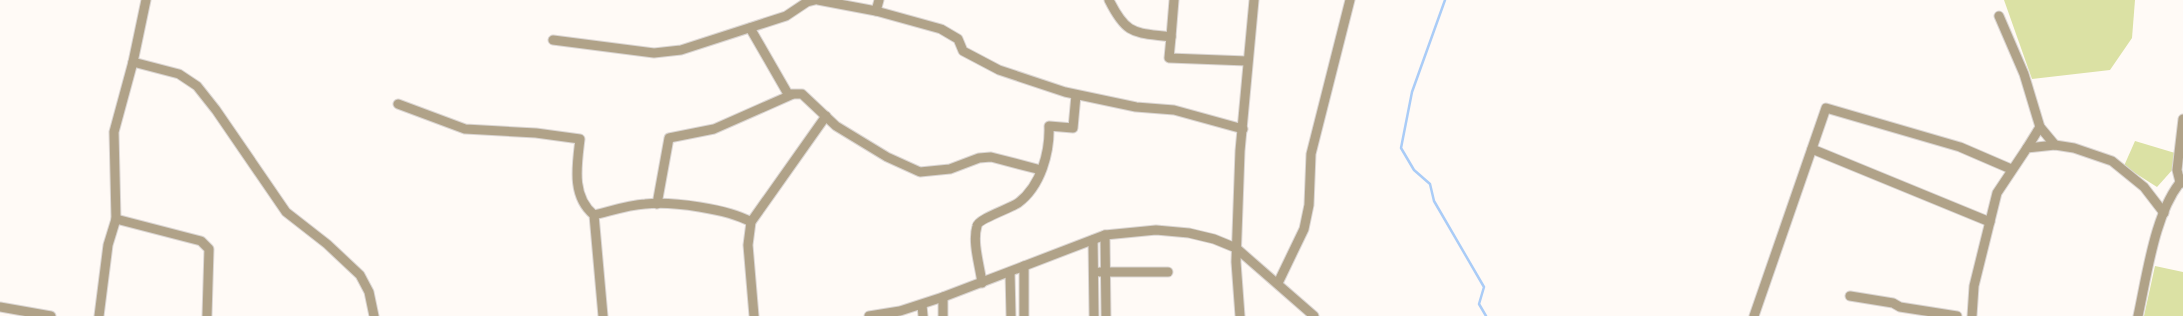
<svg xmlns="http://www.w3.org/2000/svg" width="2183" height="316" font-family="'Source Sans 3',sans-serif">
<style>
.green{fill:#dbe1a4}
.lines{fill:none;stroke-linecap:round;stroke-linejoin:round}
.stream{stroke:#aaccf7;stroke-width:2.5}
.minor-casing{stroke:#dbd6d3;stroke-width:11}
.minor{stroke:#b0a288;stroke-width:9}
</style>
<rect width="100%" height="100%" fill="#fffaf6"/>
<g class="green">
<polygon points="2004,0 2135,0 2132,38 2110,70 2032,79"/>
<polygon points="2135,141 2175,153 2174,168 2157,187 2124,166"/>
<polygon points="2155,266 2183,272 2183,316 2144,316"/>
</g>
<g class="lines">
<polyline class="stream" points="1445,0 1412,92 1401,148 1414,170 1430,184 1434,201 1484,287 1479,304 1486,316"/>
<defs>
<g id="minor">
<polyline points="818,0 876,11 941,29 958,39 963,51 999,70 1065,92 1136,107 1174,110 1243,129"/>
<path d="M1109 0C1127 36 1134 32 1171 37L1169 58 1247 61"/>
<polyline points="876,11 879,0"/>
<polyline points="1999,16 2024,74 2040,127 2055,145"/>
<polyline points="750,28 788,94 802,94 836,126 887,157 920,172 950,169 979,158 991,157 1041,170"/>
<polyline points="1171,37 1174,0"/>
<polyline points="553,40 654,53 681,50 786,16 807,2 815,0"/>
<polyline points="133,62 179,74 197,86 216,110 286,212 327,244 360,275 369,292 374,316"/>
<path d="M398 104 465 129 536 133 580 139C577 165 571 196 594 215L603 316"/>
<polyline points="2183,119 2177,170 2180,182 2183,183"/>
<polyline points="2027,148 2040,127"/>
<polyline points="1812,149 1990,222"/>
<polyline points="657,204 669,138 714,129 791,95"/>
<path d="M594 215C611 211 628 205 645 204 672 201 728 209 751 222"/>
<polyline points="116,219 201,241 209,249 207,316"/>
<polyline points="1105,235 1106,316"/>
<polyline points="1093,240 1094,316"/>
<polyline points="1024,266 1024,316"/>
<polyline points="1010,272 1011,316"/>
<polyline points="1100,272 1168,272"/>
<path d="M982 283C980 266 972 243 977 226 978 219 1011 208 1018 203 1041 186 1050 152 1049 126L1073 128 1076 95"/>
<polyline points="1278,283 1304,229 1309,205 1311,154 1350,0"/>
<polyline points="1850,296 1893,303 1900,307 1957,316"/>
<polyline points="943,297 943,316"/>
<polyline points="922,305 923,316"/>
<polyline points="0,307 51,316"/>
<polyline points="99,316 108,245 116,219 114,132 133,62 146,0"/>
<polyline points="754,316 748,245 751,222 826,116"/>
<polyline points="869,316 900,311 943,297 1105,235 1156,230 1189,233 1214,239 1236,248 1314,316"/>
<polyline points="1240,316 1236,262 1240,151 1254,0"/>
<polyline points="1754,316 1826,108 1960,147 2011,169"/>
<polyline points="1972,316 1974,286 1997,193 2027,148 2055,145 2074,148 2112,161 2144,187 2164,213"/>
<path d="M2138 316C2147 275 2155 210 2183 179"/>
</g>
</defs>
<use href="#minor" class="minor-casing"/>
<use href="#minor" class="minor"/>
</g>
</svg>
